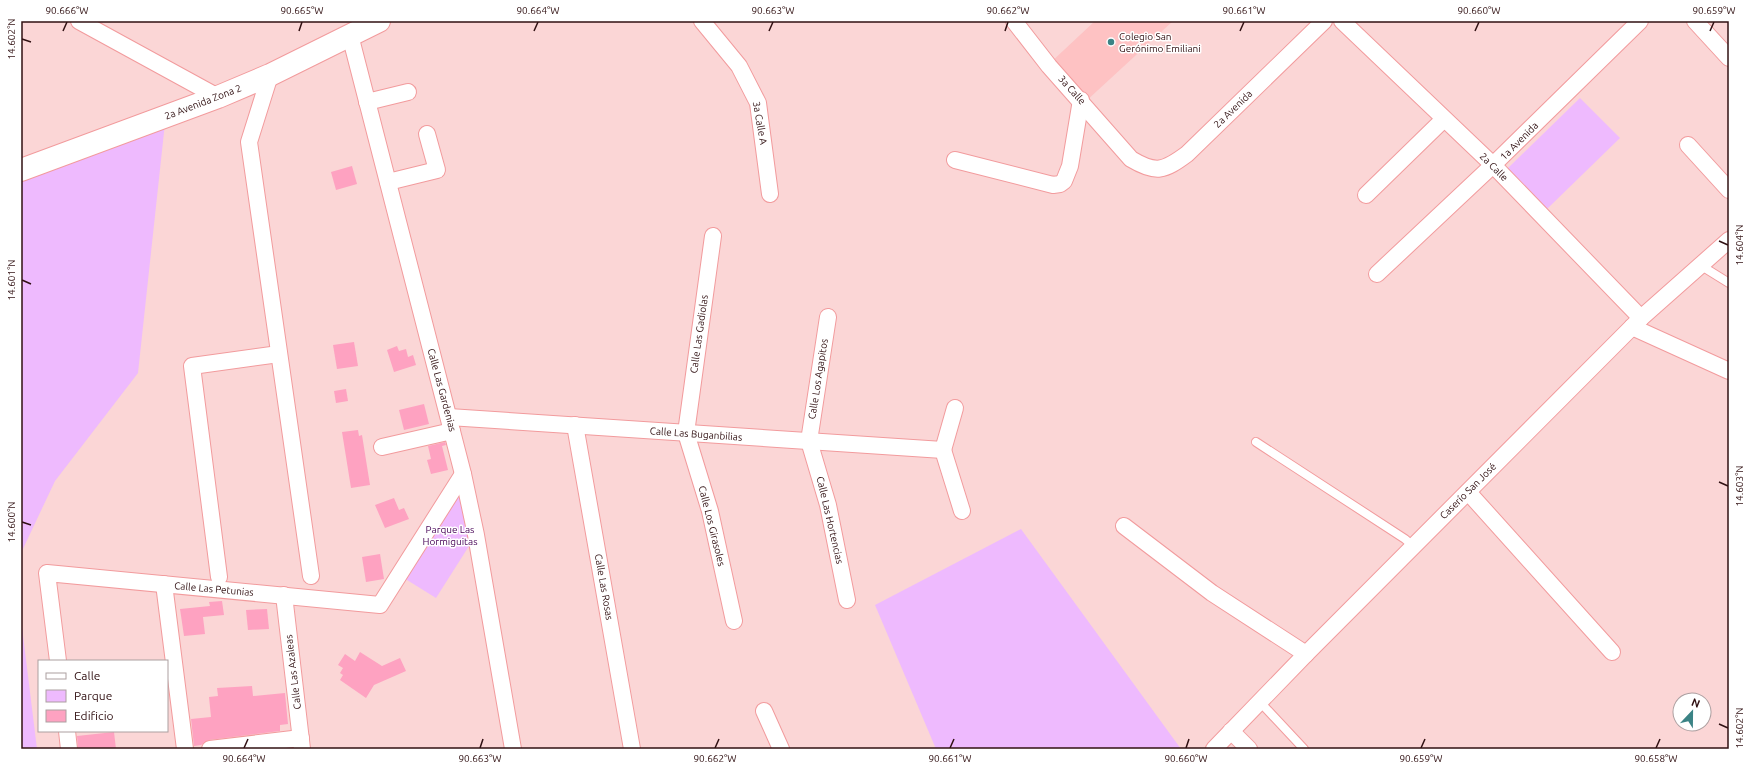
<svg xmlns="http://www.w3.org/2000/svg" width="1750" height="770" font-family="Ubuntu,sans-serif">
<style>
.built{fill:#fec2c3}
.green{fill:#eebafe}
.building{fill:#fea2c1}
.lines{fill:none;stroke-linecap:round;stroke-linejoin:round}
.lane-casing{stroke:#f29b9d;stroke-width:10}
.street-casing{stroke:#f29b9d;stroke-width:18}
.secondary-casing{stroke:#f29b9d;stroke-width:24}
.lane{stroke:#fff;stroke-width:8}
.street{stroke:#fff;stroke-width:16}
.secondary{stroke:#fff;stroke-width:22}
.ticks{fill:none;stroke:#301012;stroke-width:1.5}
.poi-dot{fill:#3b8385;stroke:#fff;stroke-width:1.5}
.labels{text-anchor:middle;dominant-baseline:central;stroke-width:3;stroke-linejoin:round;paint-order:stroke}
.poi-label{font-size:10px;fill:#301012;stroke:#fff;text-anchor:start}
.street-label{font-size:10px;fill:#301012;stroke:#fff}
.park-label{font-size:10px;fill:#450055;stroke:#fff}
.neatline{fill:none;stroke:#301012;stroke-width:1.5}
.ticks-label{font-size:10px;text-anchor:middle;fill:#301012}
</style>
<rect width="100%" height="100%" fill="#fbd6d6"/>
<polygon class="built" points="1095,21 1173,21 1085,102 1049,64"/>
<g class="green">
<polygon points="1580,98 1620,138 1547,209 1507,169"/>
<polygon points="165,123 138,373 55,481 21,553 21,178"/>
<polygon points="463,474 476,535 436,598 399,575"/>
<polygon points="1021,529 1181,749 936,749 875,605"/>
<polygon points="21,619 37,749 21,749"/>
</g>
<g class="building">
<polygon points="352,166 357,184 336,190 331,172"/>
<polygon points="354,342 358,366 337,369 333,345"/>
<polygon points="397,346 399,351 406,349 408,357 413,355 416,365 394,372 387,350"/>
<polygon points="346,389 348,401 336,403 334,391"/>
<polygon points="424,404 429,424 404,430 399,410"/>
<polygon points="358,430 359,436 362,435 370,485 351,488 342,432"/>
<polygon points="445,442 446,445 442,446 448,470 431,474 427,460 431,459 428,446"/>
<polygon points="394,498 399,510 404,508 409,519 385,528 375,505"/>
<polygon points="380,554 384,579 366,582 362,557"/>
<polygon points="222,601 224,615 203,617 205,634 184,636 180,609 210,606 209,602"/>
<polygon points="267,609 269,629 248,630 246,610"/>
<polygon points="360,652 382,666 400,658 406,671 374,685 366,698 340,680 343,675 340,673 343,668 338,665 345,654 355,661"/>
<polygon points="252,686 253,696 285,693 288,724 280,725 280,731 209,740 201,745 194,746 191,719 211,717 209,697 218,696 217,688"/>
<polygon points="114,732 116,749 78,749 77,736"/>
</g>
<g class="lines">
<defs>
<g id="lane">
<polyline points="1700,265 1729,283"/>
<polyline points="1256,442 1405,539 1413,546"/>
<polyline points="1260,702 1304,749"/>
</g>
<g id="street">
<polyline points="79,21 218,97"/>
<polyline points="702,21 739,66 758,103 770,194"/>
<path d="M1014 21 1049 66 1131 159C1156 174 1164 171 1187 154L1324 21"/>
<polyline points="1342,21 1493,165 1641,318"/>
<polyline points="1695,21 1729,58"/>
<polyline points="350,35 463,474 476,535 513,749"/>
<polyline points="270,75 249,142 311,576"/>
<polyline points="367,102 408,92"/>
<polyline points="1688,145 1729,190"/>
<polyline points="955,160 1053,185 1060,184 1064,181 1070,166 1081,100"/>
<polyline points="388,182 437,170 427,134"/>
<polyline points="1366,195 1444,119"/>
<polyline points="713,236 686,433 710,511 734,621"/>
<polyline points="1377,274 1493,165 1640,21"/>
<polyline points="828,317 809,441 828,505 847,600"/>
<polyline points="1632,327 1729,371"/>
<polyline points="449,417 943,450"/>
<polyline points="575,425 632,749"/>
<polyline points="382,447 452,431"/>
<polyline points="943,450 962,511"/>
<polyline points="943,450 955,408"/>
<polyline points="1468,492 1612,652"/>
<polyline points="1124,526 1212,593 1306,654"/>
<polyline points="219,577 192,366 279,354"/>
<polyline points="164,584 185,749"/>
<polyline points="284,595 302,749"/>
<polyline points="58,661 47,573 380,605 463,474"/>
<polyline points="764,711 781,749"/>
<polyline points="67,731 69,749"/>
<polyline points="1231,731 1249,749"/>
<polyline points="210,749 301,738"/>
<polyline points="1214,749 1306,654 1641,318 1729,240"/>
</g>
<polyline id="secondary" points="21,170 218,97 270,75 379,21"/>
</defs>
<use href="#lane" class="lane-casing"/>
<use href="#street" class="street-casing"/>
<use href="#secondary" class="secondary-casing"/>
<use href="#lane" class="lane"/>
<use href="#street" class="street"/>
<use href="#secondary" class="secondary"/>
</g>
<path class="ticks" d="M63 31 67 22M299 31 302 22M534 31 538 22M769 31 773 22M1005 31 1008 22M1240 31 1244 22M1475 31 1479 22M1710 31 1714 22M22 39 31 42M1719 241 1728 245M22 280 31 284M1719 482 1728 486M22 522 31 525M1719 724 1728 728M244 748 248 739M480 748 483 739M715 748 719 739M950 748 954 739M1186 748 1189 739M1421 748 1425 739M1656 748 1660 739"/>
<circle class="poi-dot" cx="1111" cy="42" r="4"/>
<g class="labels">
<g class="poi-label">
<text x="1119" y="36">Colegio San<tspan x="1119" dy="12">Gerónimo Emiliani</tspan></text>
</g>
<g class="street-label">
<text transform="translate(1072 90) rotate(48)">3a Calle</text>
<text transform="translate(203 102) rotate(-21)">2a Avenida Zona 2</text>
<text transform="translate(1233 109) rotate(-44)">2a Avenida</text>
<text transform="translate(760 123) rotate(80)">3a Calle A</text>
<text transform="translate(1519 141) rotate(-45)">1a Avenida</text>
<text transform="translate(1494 167) rotate(45)">2a Calle</text>
<text transform="translate(699 334) rotate(-82)">Calle Las Gadiolas</text>
<text transform="translate(818 379) rotate(-81)">Calle Los Agapitos</text>
<text transform="translate(442 390) rotate(75)">Calle Las Gardenias</text>
<text transform="translate(696 434) rotate(4)">Calle Las Buganbilias</text>
<text transform="translate(1468 491) rotate(-45)">Caserío San José</text>
<text transform="translate(830 520) rotate(77)">Calle Las Hortencias</text>
<text transform="translate(712 526) rotate(76)">Calle Los Girasoles</text>
<text transform="translate(604 587) rotate(80)">Calle Las Rosas</text>
<text transform="translate(214 589) rotate(5)">Calle Las Petunias</text>
<text transform="translate(293 672) rotate(-97)">Calle Las Azaleas</text>
</g>
<g class="park-label">
<text x="450" y="529">Parque Las<tspan x="450" dy="12">Hormiguitas</tspan></text>
</g>
</g>
<rect width="1750" height="770" fill="none" stroke="#ffffff" stroke-width="44"/>
<rect x="38" y="660" width="130" height="72" fill="#ffffff" stroke="#ac9fa0"/>
<rect x="46" y="673" width="20" height="6" fill="#ffffff" stroke="#ac9fa0"/>
<text x="74" y="680" font-size="12" fill="#301012">Calle</text>
<rect x="46" y="690" width="20" height="12" fill="#eebafe" stroke="#ac9fa0"/>
<text x="74" y="700" font-size="12" fill="#301012">Parque</text>
<rect x="46" y="710" width="20" height="12" fill="#fea2c1" stroke="#ac9fa0"/>
<text x="74" y="720" font-size="12" fill="#301012">Edificio</text>
<g transform="translate(1692 712) rotate(22)"><circle r="19" fill="#ffffff" stroke="#ac9fa0"/>
<path d="M0-3L7 15L0 10L-7 15Z" fill="#3b8385"/>
<text y="-6" font-size="11" font-weight="bold" text-anchor="middle" fill="#301012">N</text>
</g>
<rect x="22" y="22" width="1706" height="726" class="neatline"/>
<g class="ticks-label">
<text x="67" y="14">90.666°W</text>
<text x="302" y="14">90.665°W</text>
<text x="538" y="14">90.664°W</text>
<text x="773" y="14">90.663°W</text>
<text x="1008" y="14">90.662°W</text>
<text x="1244" y="14">90.661°W</text>
<text x="1479" y="14">90.660°W</text>
<text x="1714" y="14">90.659°W</text>
<text transform="translate(11 39) rotate(-90)" y="4">14.602°N</text>
<text transform="translate(1739 245) rotate(-90)" y="4">14.604°N</text>
<text transform="translate(11 280) rotate(-90)" y="4">14.601°N</text>
<text transform="translate(1739 486) rotate(-90)" y="4">14.603°N</text>
<text transform="translate(11 522) rotate(-90)" y="4">14.600°N</text>
<text transform="translate(1739 728) rotate(-90)" y="4">14.602°N</text>
<text x="244" y="762">90.664°W</text>
<text x="480" y="762">90.663°W</text>
<text x="715" y="762">90.662°W</text>
<text x="950" y="762">90.661°W</text>
<text x="1186" y="762">90.660°W</text>
<text x="1421" y="762">90.659°W</text>
<text x="1656" y="762">90.658°W</text>
</g>
</svg>
